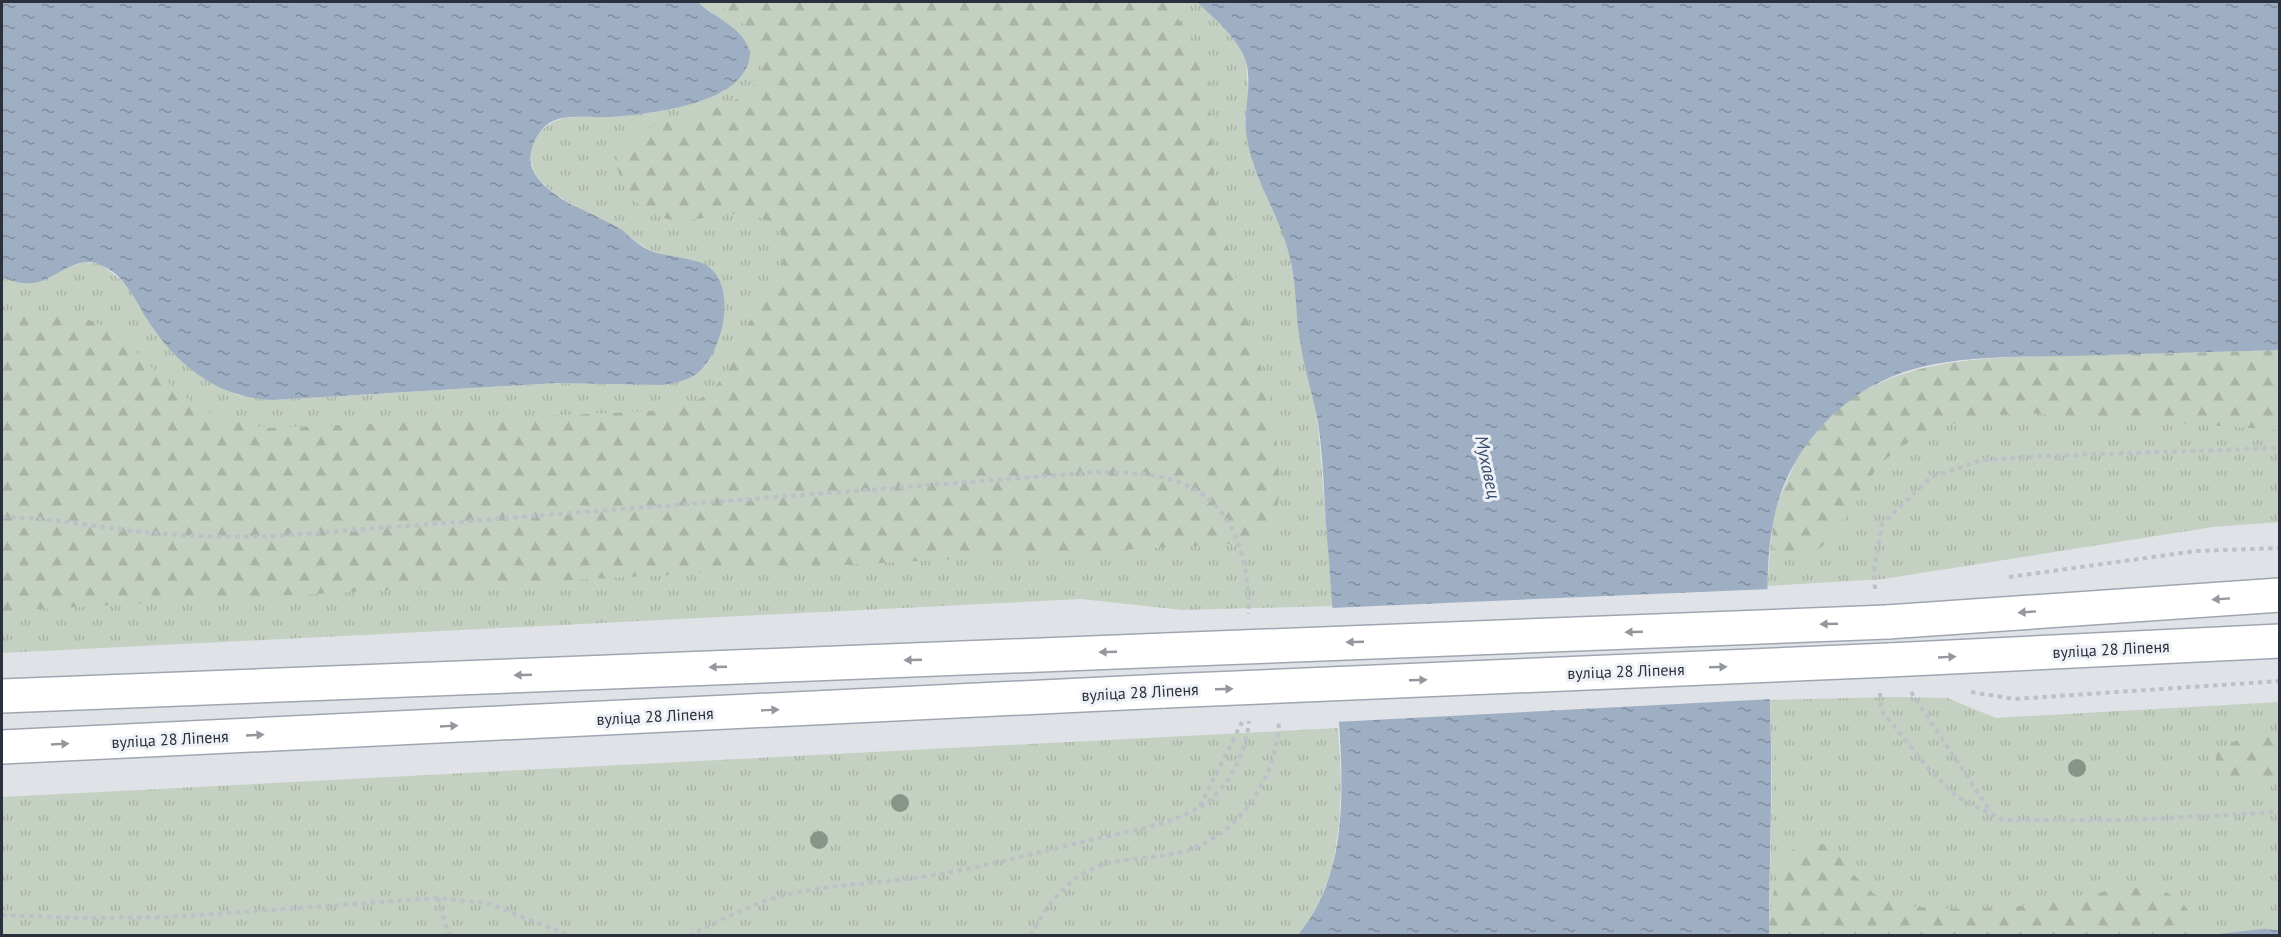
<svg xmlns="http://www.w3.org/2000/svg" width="2281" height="937" font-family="'PT Sans',sans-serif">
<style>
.grass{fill:url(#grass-tufts)}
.forest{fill:url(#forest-firs)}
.pitch{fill:#c4d0c1}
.water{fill:url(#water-ripples)}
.pier{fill:#dfe2e7}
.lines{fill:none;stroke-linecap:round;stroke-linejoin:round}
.primary-casing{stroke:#a0a6b1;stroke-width:36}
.path{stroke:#bdc0c6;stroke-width:4;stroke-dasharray:4.5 4.5;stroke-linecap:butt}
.primary{stroke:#fff;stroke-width:33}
.primary-bridge-casing{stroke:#a0a6b1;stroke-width:36;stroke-linecap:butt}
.primary-bridge{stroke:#fff;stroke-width:33}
.tree{fill:#869587}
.oneway{fill:#94989e}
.labels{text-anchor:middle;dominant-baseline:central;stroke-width:6;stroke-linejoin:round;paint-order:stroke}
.street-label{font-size:16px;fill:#2a303c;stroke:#eef1f5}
.water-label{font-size:18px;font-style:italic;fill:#384d6c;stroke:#eef1f5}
</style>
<defs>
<pattern id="grass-tufts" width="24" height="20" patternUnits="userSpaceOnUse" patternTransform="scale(1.5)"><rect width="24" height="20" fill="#c4d0c1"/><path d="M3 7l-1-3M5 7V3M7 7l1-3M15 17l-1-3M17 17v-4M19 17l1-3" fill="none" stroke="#a9b3a7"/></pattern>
<pattern id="forest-firs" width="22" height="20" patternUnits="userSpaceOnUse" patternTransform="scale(1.5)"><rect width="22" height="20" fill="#c4d0c1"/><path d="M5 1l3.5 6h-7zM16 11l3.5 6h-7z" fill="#a9b3a7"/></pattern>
<pattern id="water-ripples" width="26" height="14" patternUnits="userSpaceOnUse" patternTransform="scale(1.5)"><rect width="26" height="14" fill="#9eaec3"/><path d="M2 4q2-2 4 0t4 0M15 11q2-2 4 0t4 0" fill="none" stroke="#818ea0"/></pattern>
</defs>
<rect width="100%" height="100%" fill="#dfe2e7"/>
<g class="grass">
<path d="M698 2H1197L1227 31 1238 45 1246 62 1253 163 1281 225 1290 255 1295 285 1300 342 1312 387 1318 425 1333 606 1182 610 1081 599 2 653V277L17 282 48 278 66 268 84 262 101 264 127 285 145 315 201 376 238 395 273 400 556 383 660 385 705 366 719 339 697 261C683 258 669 257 656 252 639 247 628 233 613 225 586 210 515 185 534 143 540 129 549 122 564 118L650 113 677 108 725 91 742 36Z"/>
<polygon points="2279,350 2279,522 2213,527 1883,579 1767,586 1771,539 1776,508 1996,358"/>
<polygon points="1896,697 1947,698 1996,718 2279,702 2279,930 2261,929 2210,936 1769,936 1772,771 1770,700"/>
<polygon points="1338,728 1341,782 1339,826 1332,869 1315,913 1298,935 2,936 2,797"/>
</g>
<g class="forest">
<path d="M715 2H1162L1174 13 1195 42 1208 69 1215 197 1240 294 1265 381 1276 434 1280 490 1276 515 1264 535 1248 543 2 611V315C36 313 74 310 105 327 120 335 132 348 144 360 190 403 206 420 271 428L655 411C688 408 708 400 727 371 739 354 744 333 754 314 763 300 773 286 779 271 795 236 777 217 742 214 700 212 677 236 638 203 629 195 620 182 618 169 608 104 751 130 761 68 762 61 763 52 760 45 753 27 729 15 715 2Z"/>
<path d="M2279 350V430L2027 413C1978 415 1924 425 1886 459 1860 481 1831 565 1792 558 1787 557 1780 552 1776 550 1765 525 1781 495 1791 472 1846 352 1976 358 2088 355 2152 354 2216 352 2279 350Z"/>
<path d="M2279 736V783L2235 781 2220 775 2215 765 2217 752C2237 735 2254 738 2279 736Z"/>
<path d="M1821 843 1839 853 1854 875 1874 894 1903 906 1955 909 2000 908 2051 903 2130 886 2159 888 2181 901 2190 913 2192 926 2188 936H1769C1769 912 1776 852 1802 844 1807 843 1815 844 1821 843Z"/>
</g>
<polygon class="pitch" points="391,926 393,935 223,935"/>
<g class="water">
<path d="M2 2H698C713 17 740 26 748 47 752 57 748 68 741 76 720 106 640 116 605 117 589 118 566 114 551 122 538 129 528 150 531 165 536 184 564 202 581 209 595 216 609 222 622 230 629 236 635 242 643 247 659 256 678 256 696 261 732 270 728 319 716 346 704 374 690 382 660 385L556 383 273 400C216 398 174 363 145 316 134 297 123 274 101 265 76 253 56 280 33 283 21 284 12 281 2 277Z"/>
<path d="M1197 2H2279V350C2209 352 2139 354 2069 356 2015 357 1956 355 1904 372 1842 393 1793 445 1776 509 1766 550 1767 593 1768 634 1769 671 1770 708 1771 745 1772 808 1769 872 1769 935H1298C1315 914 1323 897 1331 871 1349 811 1339 733 1336 671 1334 622 1330 574 1326 525 1324 491 1323 456 1318 422 1313 395 1304 368 1300 341 1295 312 1297 283 1289 254 1279 214 1254 180 1247 139 1242 114 1253 87 1246 62 1238 37 1214 19 1197 2Z"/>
<polygon points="2261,929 2279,930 2279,935 2210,935"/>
</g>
<polygon class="pier" points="1770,589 1773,699 1335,722 1330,608"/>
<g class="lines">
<defs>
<g id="primary">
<polyline points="1887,622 2280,595"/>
<polyline points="1889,660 2280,641"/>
<polyline points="2,696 1166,650"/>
<polyline points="2,747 1165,691"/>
</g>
</defs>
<use href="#primary" class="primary-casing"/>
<g class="path">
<path d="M2 517C44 517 84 525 125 530 176 536 226 538 277 536L1097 472C1116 473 1137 472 1156 476 1230 489 1248 548 1249 614"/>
<polyline points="2009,577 2196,551 2280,548"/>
<polyline points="1875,589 1874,571 1882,524 1931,477 1982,460 2045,456 2280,448"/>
<polyline points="1911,692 1990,811"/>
<polyline points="1971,692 2014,699 2280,681"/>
<polyline points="1880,693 1881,710 1928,768 1957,797 2003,820 2127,820 2280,812"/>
<polyline points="1200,806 1242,722"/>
<polyline points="438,898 449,936"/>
<polyline points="2,915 84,918 171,917 438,898 487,903 571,936"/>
<path d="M689 936C724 918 760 899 799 892 845 883 892 883 939 874 988 866 1036 853 1085 841 1122 833 1164 827 1198 808 1228 792 1246 753 1249 721"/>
<path d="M1031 936C1043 911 1060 887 1084 873 1111 857 1144 860 1173 854 1236 842 1277 781 1279 720"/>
</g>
<use href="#primary" class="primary"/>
<defs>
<g id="primary-bridge">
<polyline points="1166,650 1887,622"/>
<polyline points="1165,691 1889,660"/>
</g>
</defs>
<use href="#primary-bridge" class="primary-bridge-casing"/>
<use href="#primary-bridge" class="primary-bridge"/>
</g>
<g class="tree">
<circle cx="2077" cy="768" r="9"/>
<circle cx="900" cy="803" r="9"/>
<circle cx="819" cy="840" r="9"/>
</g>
<defs><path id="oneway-solid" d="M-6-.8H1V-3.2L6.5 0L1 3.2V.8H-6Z" transform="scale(1.5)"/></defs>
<g class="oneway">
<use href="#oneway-solid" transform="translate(2221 599) rotate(176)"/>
<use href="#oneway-solid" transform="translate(2027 612) rotate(176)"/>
<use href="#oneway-solid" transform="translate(1829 624) rotate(178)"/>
<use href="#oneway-solid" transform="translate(1634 632) rotate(178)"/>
<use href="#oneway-solid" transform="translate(1355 642) rotate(178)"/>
<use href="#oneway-solid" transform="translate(1108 652) rotate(178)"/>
<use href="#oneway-solid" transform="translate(1947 657) rotate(-3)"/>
<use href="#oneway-solid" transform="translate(913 660) rotate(178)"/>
<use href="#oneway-solid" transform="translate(718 667) rotate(178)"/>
<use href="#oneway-solid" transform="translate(1718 667) rotate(-2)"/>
<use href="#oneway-solid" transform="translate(523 675) rotate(178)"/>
<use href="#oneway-solid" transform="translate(1418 680) rotate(-2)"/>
<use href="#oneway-solid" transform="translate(1224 689) rotate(-2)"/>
<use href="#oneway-solid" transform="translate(770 710) rotate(-3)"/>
<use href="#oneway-solid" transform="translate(449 726) rotate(-3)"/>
<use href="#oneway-solid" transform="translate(255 735) rotate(-3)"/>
<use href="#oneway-solid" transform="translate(60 744) rotate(-3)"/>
</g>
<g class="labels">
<g class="street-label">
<text transform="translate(2111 649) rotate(-3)">вуліца 28 Ліпеня</text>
<text transform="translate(1626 671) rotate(-2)">вуліца 28 Ліпеня</text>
<text transform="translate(1140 692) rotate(-3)">вуліца 28 Ліпеня</text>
<text transform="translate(655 716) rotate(-3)">вуліца 28 Ліпеня</text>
<text transform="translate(170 739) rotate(-3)">вуліца 28 Ліпеня</text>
</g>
<g class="water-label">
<text transform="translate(1488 467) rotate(78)">Мухавец</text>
</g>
</g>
<rect width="2281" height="937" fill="none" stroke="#2a303c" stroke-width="6"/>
</svg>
